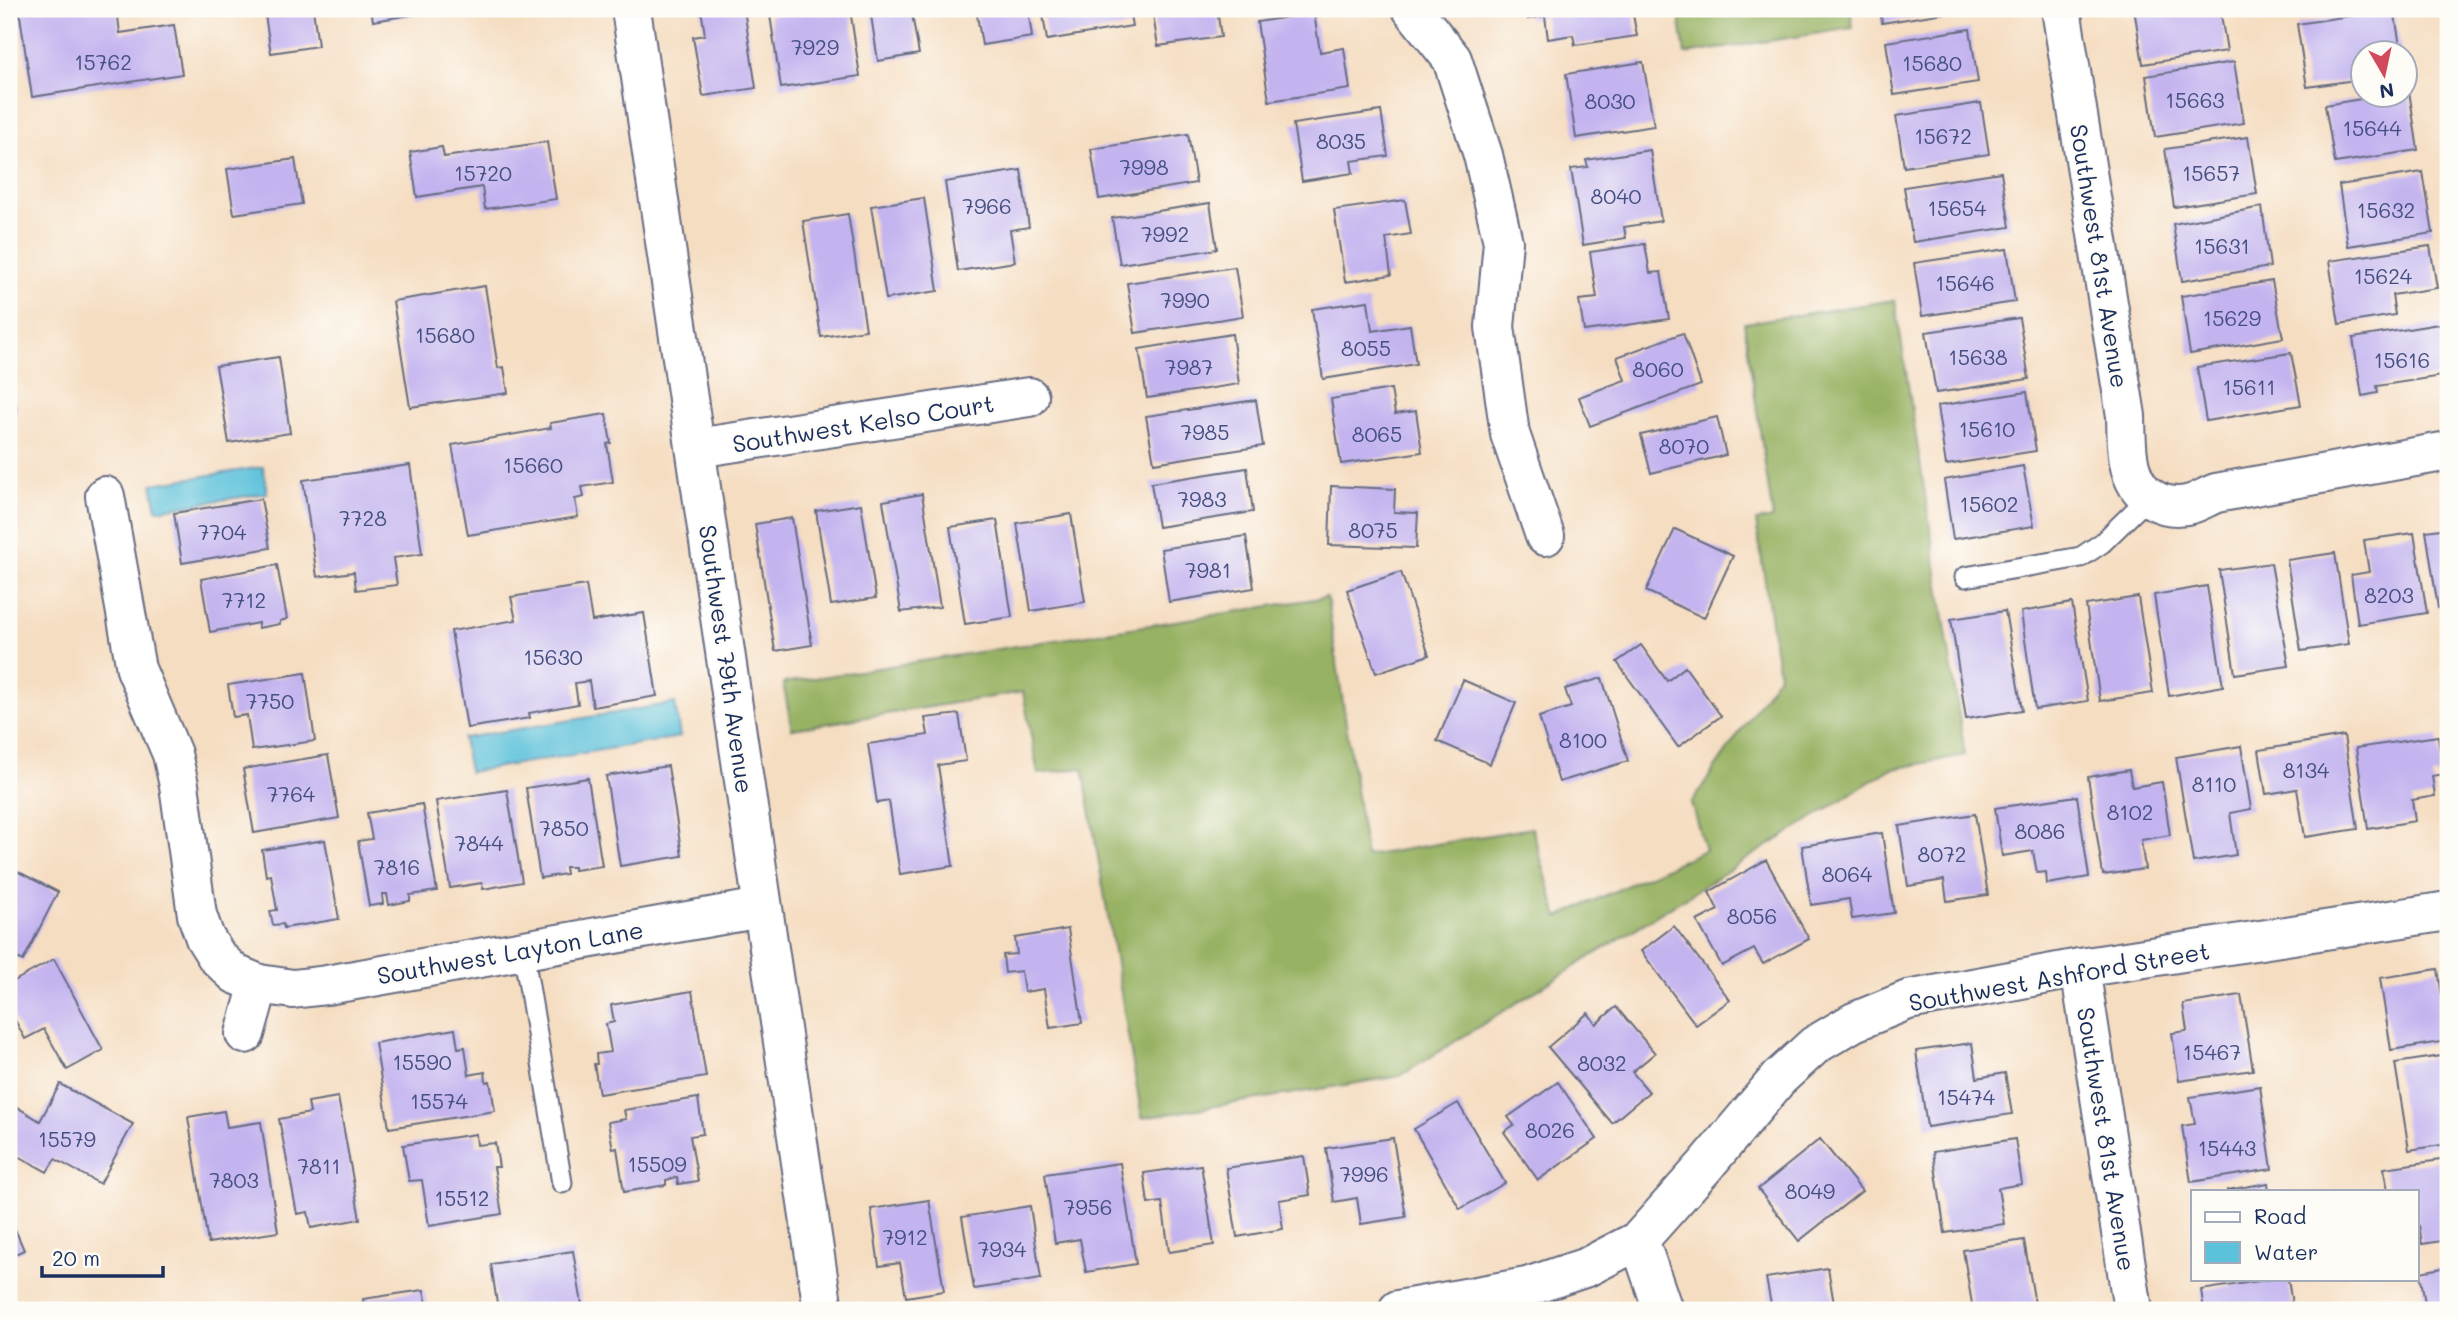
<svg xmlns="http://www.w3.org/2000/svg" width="2457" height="1319" font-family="Mali,sans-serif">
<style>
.forest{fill:#98b263;stroke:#5a7060;stroke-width:2}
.water{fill:#5cc1da;stroke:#3c789c;stroke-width:2}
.building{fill:#c3b3ef}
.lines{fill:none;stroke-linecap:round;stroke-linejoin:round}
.lane-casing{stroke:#676c81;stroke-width:23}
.street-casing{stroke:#676c81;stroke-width:42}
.lane{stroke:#fff;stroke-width:19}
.street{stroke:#fff;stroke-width:38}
.labels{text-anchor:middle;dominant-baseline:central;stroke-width:5;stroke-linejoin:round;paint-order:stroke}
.number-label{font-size:21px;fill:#455082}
.street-label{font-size:24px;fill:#1b2f5e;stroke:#fdfcf7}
</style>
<rect width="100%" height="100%" fill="#fdfcf7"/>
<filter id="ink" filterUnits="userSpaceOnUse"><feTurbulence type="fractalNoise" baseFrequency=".0143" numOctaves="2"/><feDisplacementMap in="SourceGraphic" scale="14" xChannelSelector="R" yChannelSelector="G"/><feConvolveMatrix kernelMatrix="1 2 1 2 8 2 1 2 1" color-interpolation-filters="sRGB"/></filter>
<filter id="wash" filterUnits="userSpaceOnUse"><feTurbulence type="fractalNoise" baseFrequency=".00686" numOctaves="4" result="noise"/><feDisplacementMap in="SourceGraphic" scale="28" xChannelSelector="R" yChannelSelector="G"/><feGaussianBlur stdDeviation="1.57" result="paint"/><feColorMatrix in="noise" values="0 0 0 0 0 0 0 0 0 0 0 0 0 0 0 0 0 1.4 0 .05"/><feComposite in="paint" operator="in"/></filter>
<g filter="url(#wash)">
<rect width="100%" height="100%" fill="#f5ddc1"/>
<g class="forest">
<polygon points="1678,9 1850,9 1853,28 1685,54"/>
<polygon points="1895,300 1965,755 1889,770 1400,1076 1142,1118 1083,768 1038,774 1023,692 792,729 783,683 1327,597 1366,856 1532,828 1558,917 1705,850 1691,803 1779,675 1756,521 1773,518 1744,323"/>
</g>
<g class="water">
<polygon points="263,467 267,493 157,510 152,484"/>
<polygon points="675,703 680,737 469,772 463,738"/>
</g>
<g id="blocks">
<g class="building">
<polygon points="19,9 117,9 120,33 174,25 182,74 32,97"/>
<polygon points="264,9 313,9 318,46 271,53"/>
<polygon points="371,9 429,9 430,12 373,21"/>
<polygon points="701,9 744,9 756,88 703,96 693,37 705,35"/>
<polygon points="809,9 850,9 860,76 781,88 770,15"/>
<polygon points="870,9 911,9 919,54 878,61"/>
<polygon points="976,9 1028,9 1032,37 982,45"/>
<polygon points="1042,9 1129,9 1132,26 1047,40"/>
<polygon points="1152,9 1217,9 1221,37 1158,46"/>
<polygon points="1527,9 1632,9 1637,36 1575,45 1573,35 1548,39 1545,16 1528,19"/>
<polygon points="1880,9 1963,9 1963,10 1882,23"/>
<polygon points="2134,9 2220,9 2227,51 2143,64"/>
<polygon points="2394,9 2401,52 2362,52 2362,79 2307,87 2297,24"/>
<polygon points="1314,13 1320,52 1344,48 1350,89 1269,101 1257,22"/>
<polygon points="1970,29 1978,82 1894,95 1886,42"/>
<polygon points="1643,62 1654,126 1576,138 1566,74"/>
<polygon points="2234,62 2244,123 2155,137 2146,76"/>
<polygon points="2409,91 2418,150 2335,163 2325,105 2390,94 2404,94 2404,92"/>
<polygon points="1981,103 1989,154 1904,167 1896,116"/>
<polygon points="1381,111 1388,156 1351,161 1353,173 1302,181 1293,124"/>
<polygon points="1188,134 1196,183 1099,199 1091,149"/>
<polygon points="2248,137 2257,194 2174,207 2165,149"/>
<polygon points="547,142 556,199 485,209 482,187 417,197 410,152 442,147 444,157"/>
<polygon points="1650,150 1661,221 1624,227 1626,238 1583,245 1571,169 1588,167 1586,160"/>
<polygon points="295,159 302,204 234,214 227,169"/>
<polygon points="1021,170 1029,227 1010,230 1015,262 958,271 945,182"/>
<polygon points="2001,172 2010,227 1913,242 1904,187"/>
<polygon points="2423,172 2433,233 2348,246 2339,185"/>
<polygon points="924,198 938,291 886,299 871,206"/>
<polygon points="1405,200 1411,234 1386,238 1391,275 1345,282 1334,210"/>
<polygon points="1210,203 1217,249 1120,264 1112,218"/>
<polygon points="2262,207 2270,267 2182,281 2173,224"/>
<polygon points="848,214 866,330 821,337 803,221"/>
<polygon points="1645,244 1650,273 1661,272 1669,319 1584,331 1579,300 1597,298 1590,252"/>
<polygon points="2430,246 2437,288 2392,295 2395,315 2339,324 2329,261"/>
<polygon points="2007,249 2015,302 1922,316 1914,263"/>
<polygon points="1235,267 1243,316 1135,333 1127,283"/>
<polygon points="2272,281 2283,338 2190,354 2181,296"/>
<polygon points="485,286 498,368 504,367 508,393 410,407 393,301"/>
<polygon points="1368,301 1372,331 1410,325 1416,364 1323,379 1312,309"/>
<polygon points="2019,318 2029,379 1936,393 1926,332"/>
<polygon points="2445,323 2448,344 2448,375 2377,386 2378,393 2362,396 2353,338"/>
<polygon points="1683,333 1701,385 1590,426 1579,397 1625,380 1617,357"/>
<polygon points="1232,334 1239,384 1147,398 1139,349"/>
<polygon points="2291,353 2301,405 2206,421 2197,367"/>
<polygon points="279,357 290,433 229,443 216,366"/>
<polygon points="9,371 17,412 9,413"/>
<polygon points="1391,389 1395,414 1416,411 1422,452 1341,464 1331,399"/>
<polygon points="2027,392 2036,451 1946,465 1937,406"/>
<polygon points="1256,400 1263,446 1154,463 1146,416"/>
<polygon points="606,414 611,443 607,444 613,482 582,487 584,497 575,499 578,517 468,535 452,445 551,428 550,423"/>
<polygon points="1717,417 1726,455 1651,473 1641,435"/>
<polygon points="410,465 422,554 393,558 397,585 356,590 354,572 317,577 303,480"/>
<polygon points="2023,466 2034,526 1953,539 1944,480"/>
<polygon points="1247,468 1253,512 1158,527 1151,483"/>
<polygon points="1331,486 1395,489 1394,512 1418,513 1416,548 1329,545"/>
<polygon points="922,494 940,607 901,612 883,501"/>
<polygon points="261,499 270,548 182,563 174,513"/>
<polygon points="861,504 876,598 831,605 816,511"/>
<polygon points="1071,514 1085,602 1031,611 1017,523"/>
<polygon points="792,518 812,645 775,651 755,524"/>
<polygon points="997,520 1012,617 965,624 950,527"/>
<polygon points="2448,528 2448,607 2438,608 2426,531"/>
<polygon points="1675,529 1733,556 1704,618 1646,591"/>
<polygon points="2414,533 2427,613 2358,624 2351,575 2369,572 2364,540"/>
<polygon points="1246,536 1254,588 1169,602 1161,549"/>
<polygon points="2335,553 2349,644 2301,651 2287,560"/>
<polygon points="2271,563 2289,666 2235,674 2219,570"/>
<polygon points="277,565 287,619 280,621 280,624 258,628 258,623 210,632 201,579"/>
<polygon points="1401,572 1429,655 1376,673 1347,590"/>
<polygon points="586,585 592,621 644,613 657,696 593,707 589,681 575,683 578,704 529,713 530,718 467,728 451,631 516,620 511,597"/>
<polygon points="2207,586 2223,686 2169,696 2154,595"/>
<polygon points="2138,597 2153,693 2100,701 2086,605"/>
<polygon points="2072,603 2088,701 2035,709 2021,612"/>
<polygon points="2005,611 2022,710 1966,719 1951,619"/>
<polygon points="1641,645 1667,681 1685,667 1721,716 1678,747 1617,662"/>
<polygon points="305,673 315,741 252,750 247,715 233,717 228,685"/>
<polygon points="1602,678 1628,761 1559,782 1539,717 1571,707 1565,689"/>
<polygon points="1463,680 1516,703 1490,764 1437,741"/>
<polygon points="959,714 966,761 938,765 953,866 900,874 889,801 877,803 868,744 928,735 925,718"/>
<polygon points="2344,736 2358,829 2305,837 2297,789 2266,794 2259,750"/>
<polygon points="2438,736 2443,774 2432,776 2435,796 2412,800 2415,821 2368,829 2356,748"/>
<polygon points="2241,746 2251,809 2230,813 2236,855 2193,862 2176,757"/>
<polygon points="328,755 339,818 254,833 243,769"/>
<polygon points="668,766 682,856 620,866 606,776"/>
<polygon points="2129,770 2132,787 2162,782 2170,835 2141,840 2145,869 2103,875 2088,777"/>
<polygon points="588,778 602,866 574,870 574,867 565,867 566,874 540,878 526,788"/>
<polygon points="507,790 522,882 483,889 482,883 450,888 436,801"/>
<polygon points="2077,796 2089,877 2047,884 2046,872 2037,873 2033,851 2002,856 1995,808"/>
<polygon points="422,804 437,891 410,895 410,901 389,905 387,894 382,894 383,904 369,906 358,841 372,839 367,813"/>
<polygon points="1975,814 1988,895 1947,901 1944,880 1908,886 1899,826"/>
<polygon points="1882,833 1894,913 1852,919 1849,899 1811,905 1802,846"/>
<polygon points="325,840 339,919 284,928 283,924 273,925 270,911 277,910 271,875 266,876 262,850"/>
<polygon points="1766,860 1809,939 1763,964 1754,949 1722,966 1697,921 1718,910 1709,892"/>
<polygon points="9,867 58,892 23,961 9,954"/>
<polygon points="1674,926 1730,1000 1696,1025 1641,951"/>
<polygon points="1068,929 1082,1023 1050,1028 1044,989 1024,992 1021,971 1005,973 1003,955 1017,954 1015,938"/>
<polygon points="54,959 103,1050 67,1070 44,1029 25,1039 9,1009 9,984"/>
<polygon points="2438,969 2442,996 2448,995 2448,1041 2391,1050 2380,978"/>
<polygon points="692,991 706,1077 599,1094 594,1064 597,1064 596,1054 611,1052 606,1024 614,1022 611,1005"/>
<polygon points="2241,995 2253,1070 2179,1081 2172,1033 2187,1031 2183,1004"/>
<polygon points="1616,1007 1655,1053 1632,1072 1649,1092 1612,1123 1548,1047 1588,1013 1596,1024"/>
<polygon points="455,1029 458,1048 465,1047 469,1075 485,1072 486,1082 490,1081 495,1111 389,1128 375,1043"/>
<polygon points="1972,1043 1977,1078 2005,1073 2012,1114 1927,1127 1916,1051"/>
<polygon points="2448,1055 2448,1144 2409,1150 2395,1063"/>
<polygon points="1558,1082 1597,1139 1538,1180 1504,1132 1514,1125 1508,1117"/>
<polygon points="60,1084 133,1124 100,1184 55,1159 47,1172 9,1151 9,1117 15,1106 40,1121"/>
<polygon points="2260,1086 2272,1169 2191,1182 2182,1126 2195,1124 2190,1097"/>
<polygon points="338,1097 360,1219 311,1228 308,1212 297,1214 279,1119 310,1113 308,1102"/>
<polygon points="698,1098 703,1134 690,1136 698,1181 678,1184 677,1177 666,1180 666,1185 624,1192 617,1148 613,1149 608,1122 626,1119 624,1110"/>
<polygon points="1458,1103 1505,1183 1460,1209 1414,1129"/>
<polygon points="224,1111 227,1127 261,1122 278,1232 208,1243 188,1117"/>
<polygon points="476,1134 477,1145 495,1143 499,1167 494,1167 502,1214 429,1226 422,1180 409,1181 403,1145"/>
<polygon points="1393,1138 1406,1217 1361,1224 1357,1198 1334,1202 1326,1148"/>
<polygon points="1820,1139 1862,1191 1799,1241 1758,1189"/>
<polygon points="2015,1139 2022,1184 1998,1188 2004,1224 1945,1233 1933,1152"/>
<polygon points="1304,1156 1310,1195 1279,1200 1283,1229 1237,1237 1226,1168"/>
<polygon points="2448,1159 2448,1240 2422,1244 2419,1226 2417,1226 2417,1191 2388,1191 2384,1168"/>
<polygon points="1120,1163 1136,1264 1086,1272 1080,1239 1055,1243 1045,1174"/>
<polygon points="1201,1165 1214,1245 1169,1252 1162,1202 1148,1204 1144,1173"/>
<polygon points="2268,1183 2269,1191 2227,1191 2227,1190"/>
<polygon points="929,1200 944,1291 906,1297 900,1263 879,1266 871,1209"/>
<polygon points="1030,1206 1041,1279 974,1289 962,1217"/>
<polygon points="9,1215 24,1250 9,1257"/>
<polygon points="2024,1240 2036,1310 1973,1310 1963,1250"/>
<polygon points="573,1251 583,1310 498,1310 491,1264"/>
<polygon points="2448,1267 2448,1310 2426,1310 2420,1272"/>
<polygon points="1828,1268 1835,1310 1772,1310 1766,1278"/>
<polygon points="2272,1279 2288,1279 2293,1310 2204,1310 2201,1290"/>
<polygon points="424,1290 428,1310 365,1310 363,1299"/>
</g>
</g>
</g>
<g filter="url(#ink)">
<use href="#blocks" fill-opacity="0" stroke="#676c81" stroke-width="2"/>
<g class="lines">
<defs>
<g id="lane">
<polyline points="1965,577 2081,557 2102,543 2149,497"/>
<polyline points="523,950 562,1183"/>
</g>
<g id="street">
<path d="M631 9C696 442 756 877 823 1310"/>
<polyline points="1412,9 1452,59 1483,155 1503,242 1495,327 1510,434 1545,536"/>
<path d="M2061 9 2126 416C2127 445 2124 484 2154 500 2165 506 2177 508 2191 504 2199 502 2208 496 2216 493L2448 451"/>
<polyline points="697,448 1029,397"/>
<polyline points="105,496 136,669 172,754 179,785 197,915 205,938 217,957 235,974 259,984 293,989 327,985 761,908"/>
<polyline points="2080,968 2133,1310"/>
<polyline points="245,1034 259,984"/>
<polyline points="1639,1240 1663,1310"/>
<polyline points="1398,1310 1527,1287 1587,1267 1639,1240 1705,1166 1779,1078 1815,1045 1854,1022 1908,1000 2080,968 2448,911"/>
</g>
</defs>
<use href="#lane" class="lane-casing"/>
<use href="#street" class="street-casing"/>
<use href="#lane" class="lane"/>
<use href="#street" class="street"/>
</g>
</g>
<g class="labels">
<g class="number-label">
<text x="815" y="46">7929</text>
<text x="103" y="61">15762</text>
<text x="1932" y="62">15680</text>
<text x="2195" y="99">15663</text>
<text x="1610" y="100">8030</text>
<text x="2372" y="127">15644</text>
<text x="1943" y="135">15672</text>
<text x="1341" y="140">8035</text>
<text x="1144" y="166">7998</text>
<text x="483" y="172">15720</text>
<text x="2211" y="172">15657</text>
<text x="1616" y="195">8040</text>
<text x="987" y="205">7966</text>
<text x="1957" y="207">15654</text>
<text x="2386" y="209">15632</text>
<text x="1165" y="233">7992</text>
<text x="2222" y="245">15631</text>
<text x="2383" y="275">15624</text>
<text x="1965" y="282">15646</text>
<text x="1185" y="299">7990</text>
<text x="2232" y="317">15629</text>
<text x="445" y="334">15680</text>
<text x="1366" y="347">8055</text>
<text x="1978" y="356">15638</text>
<text x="2402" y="359">15616</text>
<text x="1189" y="366">7987</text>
<text x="1658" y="368">8060</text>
<text x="2249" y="386">15611</text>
<text x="1987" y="428">15610</text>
<text x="1205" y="431">7985</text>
<text x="1377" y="433">8065</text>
<text x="1684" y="445">8070</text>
<text x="533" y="464">15660</text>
<text x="1202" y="498">7983</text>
<text x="1989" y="503">15602</text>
<text x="363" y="517">7728</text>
<text x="1373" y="529">8075</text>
<text x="222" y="531">7704</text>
<text x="1208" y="569">7981</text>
<text x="2389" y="594">8203</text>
<text x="244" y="599">7712</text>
<text x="553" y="656">15630</text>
<text x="270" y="700">7750</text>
<text x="1583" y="739">8100</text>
<text x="2306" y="769">8134</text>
<text x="2214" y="783">8110</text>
<text x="291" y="793">7764</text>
<text x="2130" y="811">8102</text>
<text x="564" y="827">7850</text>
<text x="2040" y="830">8086</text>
<text x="479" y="842">7844</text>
<text x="1942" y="853">8072</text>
<text x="397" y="866">7816</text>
<text x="1847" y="873">8064</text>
<text x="1752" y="915">8056</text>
<text x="2212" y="1051">15467</text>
<text x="422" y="1061">15590</text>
<text x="1602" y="1062">8032</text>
<text x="1966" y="1096">15474</text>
<text x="439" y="1100">15574</text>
<text x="1550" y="1129">8026</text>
<text x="67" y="1138">15579</text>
<text x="2227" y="1147">15443</text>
<text x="657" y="1163">15509</text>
<text x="319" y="1165">7811</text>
<text x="1364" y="1173">7996</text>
<text x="234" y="1179">7803</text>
<text x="1810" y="1190">8049</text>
<text x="462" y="1197">15512</text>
<text x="1088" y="1206">7956</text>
<text x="905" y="1236">7912</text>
<text x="1002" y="1248">7934</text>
</g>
<g class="street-label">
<text transform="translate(2100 256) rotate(81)">Southwest 81st Avenue</text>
<text transform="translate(863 423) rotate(-9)">Southwest Kelso Court</text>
<text transform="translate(727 659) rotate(82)">Southwest 79th Avenue</text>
<text transform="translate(510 952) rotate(-10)">Southwest Layton Lane</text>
<text transform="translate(2059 976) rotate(-10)">Southwest Ashford Street</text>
<text transform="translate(2107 1139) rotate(81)">Southwest 81st Avenue</text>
</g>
</g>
<rect width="2457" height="1319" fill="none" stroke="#fdfcf7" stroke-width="35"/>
<rect x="2191" y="1190" width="228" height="91" fill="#fdfcf7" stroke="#a3aaba" stroke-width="2"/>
<rect x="2205" y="1212" width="35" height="10" fill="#ffffff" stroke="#a3aaba" stroke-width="2"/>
<text x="2254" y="1224" font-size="21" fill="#1b2f5e">Road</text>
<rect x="2205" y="1242" width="35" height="21" fill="#5cc1da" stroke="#a3aaba" stroke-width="2"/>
<text x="2254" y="1260" font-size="21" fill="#1b2f5e">Water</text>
<g transform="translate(2384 74) rotate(171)"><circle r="33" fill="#fdfcf7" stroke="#a3aaba" stroke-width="2"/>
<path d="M0-5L12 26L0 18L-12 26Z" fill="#d1495b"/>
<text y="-10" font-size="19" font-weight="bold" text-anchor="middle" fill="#1b2f5e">N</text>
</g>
<path d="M42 1266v10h121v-10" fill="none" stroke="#1b2f5e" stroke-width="3.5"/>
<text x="52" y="1266" font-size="21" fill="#1b2f5e" stroke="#fdfcf7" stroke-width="5" paint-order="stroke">20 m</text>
</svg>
